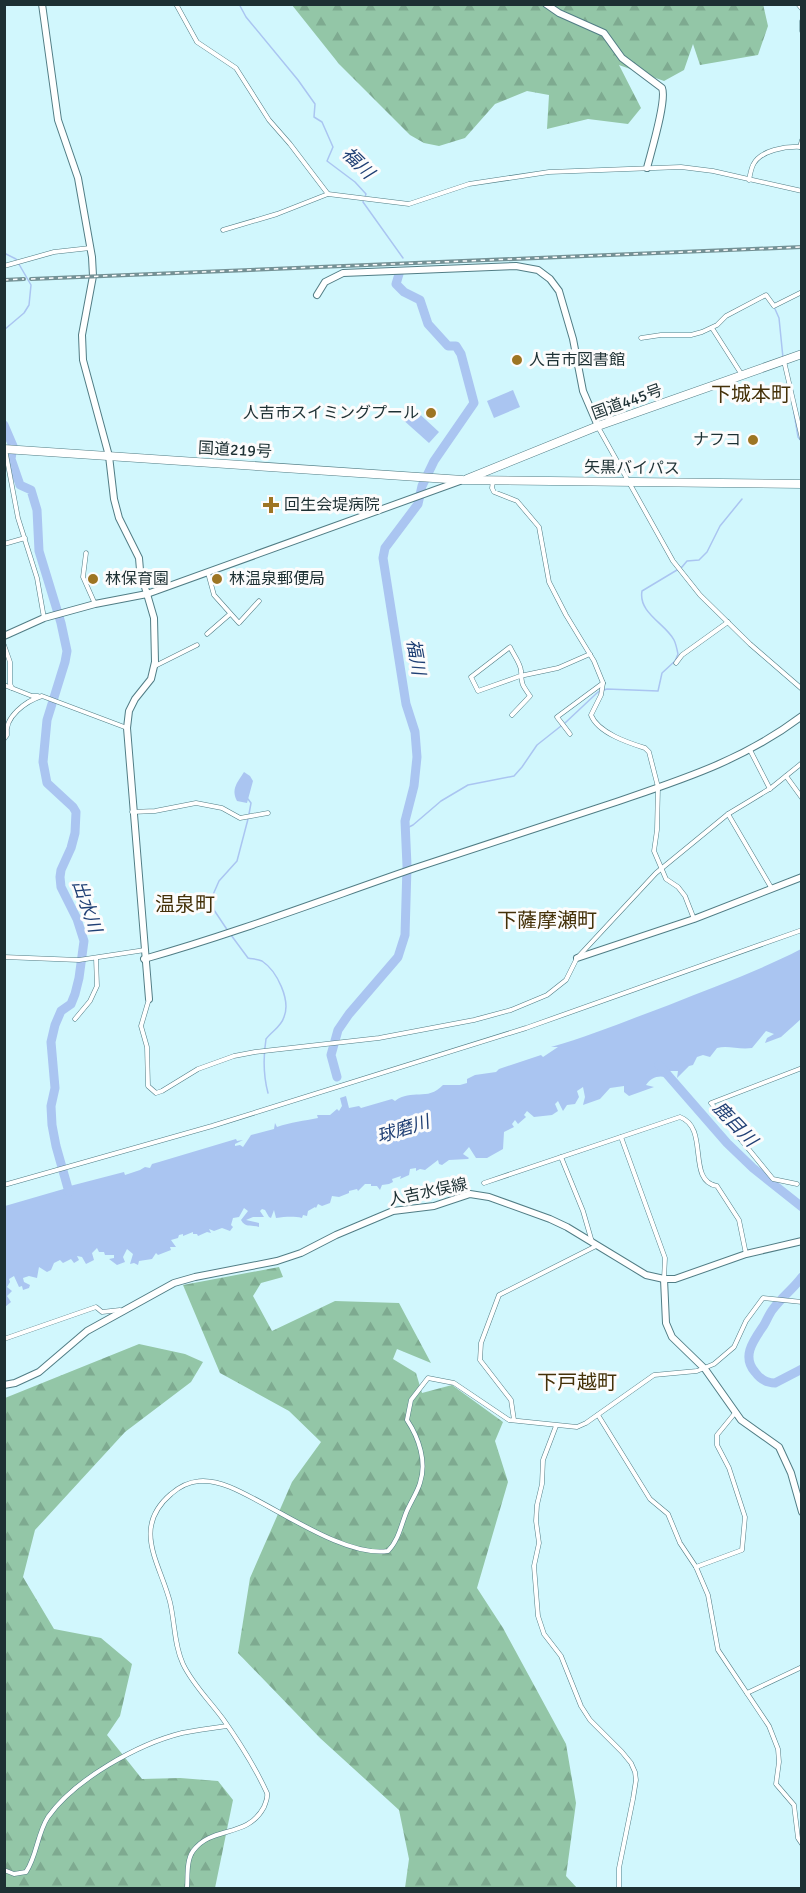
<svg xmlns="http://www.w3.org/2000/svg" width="806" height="1893" font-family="Signika,'Noto Sans JP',sans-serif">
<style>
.forest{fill:url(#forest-firs)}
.water{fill:#aac5f1}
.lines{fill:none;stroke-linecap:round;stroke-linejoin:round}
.stream{stroke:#aac5f1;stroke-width:1.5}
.river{stroke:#aac5f1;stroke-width:9}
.street-casing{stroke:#517d85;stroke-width:5}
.secondary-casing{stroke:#517d85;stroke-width:8}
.primary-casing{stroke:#517d85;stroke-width:8}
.highway-casing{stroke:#517d85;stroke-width:9}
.street{stroke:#fff;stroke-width:4}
.secondary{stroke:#fff;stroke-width:6}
.primary{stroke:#fff;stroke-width:6}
.highway{stroke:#fff;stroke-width:8}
.rail-casing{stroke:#749195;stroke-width:4}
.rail{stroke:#fcfcfc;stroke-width:1.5;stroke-dasharray:4.5;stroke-linecap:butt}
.poi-dot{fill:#9d7523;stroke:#fcfcfc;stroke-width:2}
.labels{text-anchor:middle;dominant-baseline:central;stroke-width:6;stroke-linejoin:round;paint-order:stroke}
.poi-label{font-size:16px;fill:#1d3033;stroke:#fcfcfc;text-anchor:start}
.street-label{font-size:16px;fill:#1d3033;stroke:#fcfcfc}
.water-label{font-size:18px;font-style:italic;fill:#1f3f74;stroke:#fcfcfc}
.quarter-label{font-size:20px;fill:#443109;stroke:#fcfcfc}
</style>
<defs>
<pattern id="forest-firs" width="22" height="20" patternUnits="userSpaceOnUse" patternTransform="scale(1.5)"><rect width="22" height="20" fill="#93c6a7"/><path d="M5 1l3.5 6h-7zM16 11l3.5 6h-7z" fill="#7eaa90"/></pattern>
</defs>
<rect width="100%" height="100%" fill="#d1f7fd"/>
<g class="forest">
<polygon points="763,4 768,26 758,55 700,65 693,44 684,70 664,81 619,65 641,108 628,124 588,119 547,129 549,95 527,91 495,104 465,138 439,146 424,143 410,135 339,64 292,5"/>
<polygon points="279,1267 283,1277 261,1283 253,1296 272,1331 335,1301 399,1303 431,1363 397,1349 393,1359 416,1373 422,1393 452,1385 503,1422 495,1441 508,1482 477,1588 503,1628 566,1744 576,1803 566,1876 577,1888 405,1888 409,1859 399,1810 320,1738 238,1653 250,1578 292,1482 321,1442 289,1411 220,1373 183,1285"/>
<polygon points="139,1344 185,1354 203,1362 191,1382 125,1432 35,1530 23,1577 54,1629 101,1638 132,1664 120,1716 107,1735 142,1779 180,1778 218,1781 233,1800 215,1888 5,1888 5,1398"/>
</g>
<g class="water">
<polygon points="513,390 520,407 494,418 487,401"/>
<polygon points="412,407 439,432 429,443 401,418"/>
<path d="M244 772 250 776 253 781 247 803 237 801C231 789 237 783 244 772Z"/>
<path d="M801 949V1019L781 1037 765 1043 767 1038 774 1034 766 1031 752 1048C739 1050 728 1045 717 1048L710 1057 703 1055 697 1057 693 1065 689 1066 677 1078 678 1071H668L665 1077C658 1075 650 1078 646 1085L654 1087 629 1096 624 1092V1086L610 1088 600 1099 583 1105 585 1097 583 1087 577 1091 579 1097 575 1104 567 1105 563 1111 558 1101 555 1104 558 1111 552 1115 534 1117 527 1111 524 1115 526 1117 518 1124 515 1120 512 1124 514 1127 504 1132 503 1149 487 1158H476L469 1147 463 1154 469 1158 468 1159 449 1160 442 1165 439 1164 438 1160 425 1170 420 1169 416 1171V1168L410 1169 409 1175 400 1179 401 1176 392 1179 393 1182 389 1184 382 1185 380 1190 377 1186H371V1184H365L358 1191 357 1189 349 1191V1193L339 1197 332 1196 330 1203 322 1206 318 1204 316 1208 315 1207 308 1211 307 1216 303 1215 302 1218C293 1216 285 1217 276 1218L274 1210 271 1218 269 1217 265 1210 262 1209 260 1211 264 1217H253L246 1220 259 1223V1227C252 1224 246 1229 241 1220L248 1211 244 1208 239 1217 233 1218 231 1225 233 1227 230 1231 222 1228 214 1231 209 1229 211 1233 207 1232 198 1236 197 1234H193V1232L183 1236V1234L179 1235 178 1238 171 1240 176 1247H170L171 1250 158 1255 156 1253 152 1259 139 1261 138 1265 134 1263 130 1264 133 1254 127 1249 123 1257 125 1262 117 1265 109 1259 114 1258V1255H105L104 1252H99L97 1248 92 1253 94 1260 86 1264 82 1257 77 1256 79 1260 74 1263 71 1259 63 1263 60 1260 54 1263 51 1270 47 1272 39 1267 37 1278 29 1276 23 1278 24 1282 30 1285 29 1288 23 1290 22 1286 19 1287 14 1276 9 1279 10 1282 7 1287 12 1291 7 1296 11 1302 5 1307V1206L67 1188 66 1183 68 1182 70 1186 124 1172 125 1175 140 1170 145 1167 150 1168 152 1164 159 1162 236 1139 237 1141 243 1140 235 1144V1146L240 1145 243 1147 251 1135 274 1129 275 1123 277 1127C291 1122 304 1121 318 1118L317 1115H330L337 1109 339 1111 342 1106 340 1098 346 1096 349 1108 359 1106 361 1108 392 1099 395 1101C412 1088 427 1102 443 1085H460L467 1083V1079L475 1075 496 1072 499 1069 541 1055 543 1057 558 1047H551C591 1036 630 1019 669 1005 713 987 759 971 801 949Z"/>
</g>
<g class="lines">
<g class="stream">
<polyline points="239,4 246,17 298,80 315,104 314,117 322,122 333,147 327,161 355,182 366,194 363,202 403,258"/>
<polyline points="4,253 16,259 31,285 29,305 24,313 4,330"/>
<polyline points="775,309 779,318 783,358"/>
<polyline points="793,407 798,437 802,442"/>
<path d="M565 723 598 692 607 689 658 691 662 673 675 661 678 654C677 649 676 644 674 640 666 624 638 613 642 591L682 567 687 561 699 560 707 552 720 526 742 499"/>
<polyline points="248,799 251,803 249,814"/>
<polyline points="405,829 413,825 441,801 468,785 514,776 522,767 537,745 561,726"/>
<polyline points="228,931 214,910 212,897 219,881 237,861 248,819"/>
<path d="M231 935 248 958C252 959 258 959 262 961 277 971 291 1000 284 1017 281 1027 272 1031 266 1039 263 1058 263 1074 268 1093"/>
</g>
<g class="river">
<polyline points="4,425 13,446 11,459 20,485 31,490 37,510 39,551 61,623 67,651 65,662 47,720 43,762 47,783 73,807 76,812 75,833 71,848 61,870 60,877 61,887 77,919 84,941 79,978 75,994 71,1004 61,1011 55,1025 51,1042 55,1088 51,1106 52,1125 56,1146 69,1192"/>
<polyline points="659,1065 727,1143 753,1168 802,1207"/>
<polyline points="337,1077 331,1055 338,1030 349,1014 398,957 405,935 407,866 405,821 414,786 417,757 415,732 406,704 383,558 385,548 418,504 422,486 434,461 474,403 461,354 456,346 448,346 428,324 420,300 404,292 396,284 399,274"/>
<path d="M802 1277C793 1289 782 1297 773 1309 769 1314 767 1320 764 1325 754 1340 741 1356 755 1372 760 1379 766 1383 775 1383L802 1369"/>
</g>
<defs>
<g id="street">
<polyline points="176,4 197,42 236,68 269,120 290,144 328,194"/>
<polyline points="798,4 802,9"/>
<polyline points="802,21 802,31"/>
<polyline points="800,147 802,140"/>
<path d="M749 180C750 175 751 169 753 165 760 150 786 146 802 147"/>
<polyline points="223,230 277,214 328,194 409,204 469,184 549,172 681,167 713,171 802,191"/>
<polyline points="4,266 54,252 90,248"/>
<polyline points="712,328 742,375"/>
<polyline points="641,338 661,335 691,335 702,332 717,325 726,316 766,295 774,306 802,292"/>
<polyline points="784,361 802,439"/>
<polyline points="598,427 673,561 700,595 750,644 802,689"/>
<polyline points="5,449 18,518 37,578 44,618"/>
<path d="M493 481 492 488 494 492 517 501 539 527 549 582 566 615 594 661 603 683 601 695 591 715C598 733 629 743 645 748L649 752 658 787 657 830 654 851 666 879 678 887 685 896 694 919"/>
<polyline points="4,544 25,538"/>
<polyline points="86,553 83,577 95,604"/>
<polyline points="208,573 214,595 239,623 259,601"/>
<polyline points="207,634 230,614"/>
<polyline points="4,645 10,662 10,684 12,688"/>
<polyline points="676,663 682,655 728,622"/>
<polyline points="155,666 197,645"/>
<polyline points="4,685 32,696 38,696"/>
<path d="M512 715 530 696C521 683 522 685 521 671 521 664 513 654 510 647L471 677 478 691 520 676 558 668 590 654"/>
<polyline points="570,734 557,717 603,683"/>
<path d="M4 739 7 735C4 717 26 701 42 696L127 728"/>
<polyline points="750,750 770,789"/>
<polyline points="786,776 802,798"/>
<polyline points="132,812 155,811 196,803 222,808 240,818 268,813"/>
<polyline points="728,814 772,889"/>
<polyline points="4,957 79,960 145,950"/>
<polyline points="149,999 141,1026 147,1047 148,1086 156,1093 162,1091 198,1069 234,1056 255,1052 379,1038 474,1020 511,1010 547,995 566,980 577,958 656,873 728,814 771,788 802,763"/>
<polyline points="75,1019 90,1001 97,986 96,958"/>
<polyline points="621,1137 665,1258 664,1279"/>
<polyline points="561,1157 583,1211 592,1242"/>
<path d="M484 1183 680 1117C710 1128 686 1181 717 1186L739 1220 746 1254"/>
<polyline points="797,1184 773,1179 711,1103 802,1068"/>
<polyline points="4,1185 212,1126 526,1028 802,930"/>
<polyline points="4,1339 96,1307 102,1312 120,1310 123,1312"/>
<polyline points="598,1415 650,1499 668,1514 680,1543 696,1567 708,1595 718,1650 769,1726 778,1749 779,1762 776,1784 794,1805 798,1838 802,1844"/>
<polyline points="514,1420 511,1400 480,1360 481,1343 499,1295 596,1246"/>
<polyline points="556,1426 543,1460 542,1484 537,1505 536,1521 539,1543 534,1566 538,1616 544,1634 561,1656 581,1706 590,1720 622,1752 631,1763 635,1772 636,1780 633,1799 619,1868 619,1888"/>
<polyline points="696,1567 742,1550 745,1517 729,1468 717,1445 717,1435 735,1413"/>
<polyline points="747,1693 802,1667"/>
<path d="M4 1870 14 1874 26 1872C37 1856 37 1834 48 1817 75 1779 138 1744 182 1733 197 1730 212 1728 227 1726"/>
<path d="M187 1888C188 1877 186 1861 193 1851 212 1825 247 1839 264 1807 266 1801 268 1799 267 1793 255 1767 240 1743 223 1719 210 1701 193 1685 183 1664 174 1645 175 1623 170 1602 160 1563 131 1528 171 1494 189 1478 208 1478 230 1487 272 1504 343 1558 388 1551 398 1541 401 1526 406 1513 410 1503 417 1493 420 1483 427 1462 419 1438 407 1420L411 1400 428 1378 454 1383 509 1420 577 1427 586 1423 654 1375 697 1371 714 1364 734 1347 746 1321 763 1298 802 1302"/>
</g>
<g id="secondary">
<polyline points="42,4 58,120 78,178 92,257 93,276 82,335 83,360 109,456 114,499 119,518 139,558 140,570 154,618 155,662 151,679 135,699 129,711 127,728 149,999"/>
<path d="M546 4 559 13 604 33 622 58 662 88C667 100 651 152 647 168"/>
<polyline points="317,295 325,282 343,273 516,266 538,270 550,279 559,291 573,339 583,391 598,426"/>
<polyline points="4,636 44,618 95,604 147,594 460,481"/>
<polyline points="577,958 694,919 802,877"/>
<path d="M144 959C236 933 325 899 415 868 481 846 547 825 613 803 683 779 742 761 802 716"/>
<polyline points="664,1279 666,1323 672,1337 705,1369 741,1420 779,1447 791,1473 802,1512"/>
</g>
<polyline id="primary" points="4,1385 15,1383 39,1372 87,1331 174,1283 195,1277 277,1261 301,1253 336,1235 393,1211 434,1206 470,1194 489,1197 550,1219 567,1227 646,1275 664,1279 675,1279 746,1254 802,1241"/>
<g id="highway">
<polyline points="4,449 463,480 802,484"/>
<polyline points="467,479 598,426 802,354"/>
</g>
</defs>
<use href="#street" class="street-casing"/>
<use href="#secondary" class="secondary-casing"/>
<use href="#primary" class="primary-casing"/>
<use href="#highway" class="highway-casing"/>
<use href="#street" class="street"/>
<use href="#secondary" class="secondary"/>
<use href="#primary" class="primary"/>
<use href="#highway" class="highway"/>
<defs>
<g id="rail">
<polyline points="31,279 802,247"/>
<polyline points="4,280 24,279"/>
</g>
</defs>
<use href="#rail" class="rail-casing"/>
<use href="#rail" class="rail"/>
</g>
<g class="poi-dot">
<circle cx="517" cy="360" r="6"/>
<circle cx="431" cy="413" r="6"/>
<circle cx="753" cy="440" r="6"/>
<path d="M268 496h6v6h6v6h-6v6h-6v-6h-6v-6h6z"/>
<circle cx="93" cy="579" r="6"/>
<circle cx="217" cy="579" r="6"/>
</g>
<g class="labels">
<g class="poi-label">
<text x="529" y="360">人吉市図書館</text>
<text x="419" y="413" text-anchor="end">人吉市スイミングプール</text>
<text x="741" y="440" text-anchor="end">ナフコ</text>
<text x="284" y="505">回生会堤病院</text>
<text x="105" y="579">林保育園</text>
<text x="229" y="579">林温泉郵便局</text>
</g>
<g class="street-label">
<text transform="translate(627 402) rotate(-20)">国道445号</text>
<text transform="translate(235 450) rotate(3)">国道219号</text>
<text transform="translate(632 468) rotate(1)">矢黒バイパス</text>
<text transform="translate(428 1192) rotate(-12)">人吉水俣線</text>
</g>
<g class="water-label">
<text transform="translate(358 163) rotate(44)">福川</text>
<text transform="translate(416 657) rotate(80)">福川</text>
<text transform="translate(87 906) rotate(71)">出水川</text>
<text transform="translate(735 1124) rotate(46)">鹿目川</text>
<text transform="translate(403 1129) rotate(-17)">球磨川</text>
</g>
<g class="quarter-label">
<text x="751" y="394">下城本町</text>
<text x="185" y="904">温泉町</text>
<text x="547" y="920">下薩摩瀬町</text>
<text x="577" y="1382">下戸越町</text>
</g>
</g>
<rect width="806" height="1893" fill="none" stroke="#1d3033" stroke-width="12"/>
</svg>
